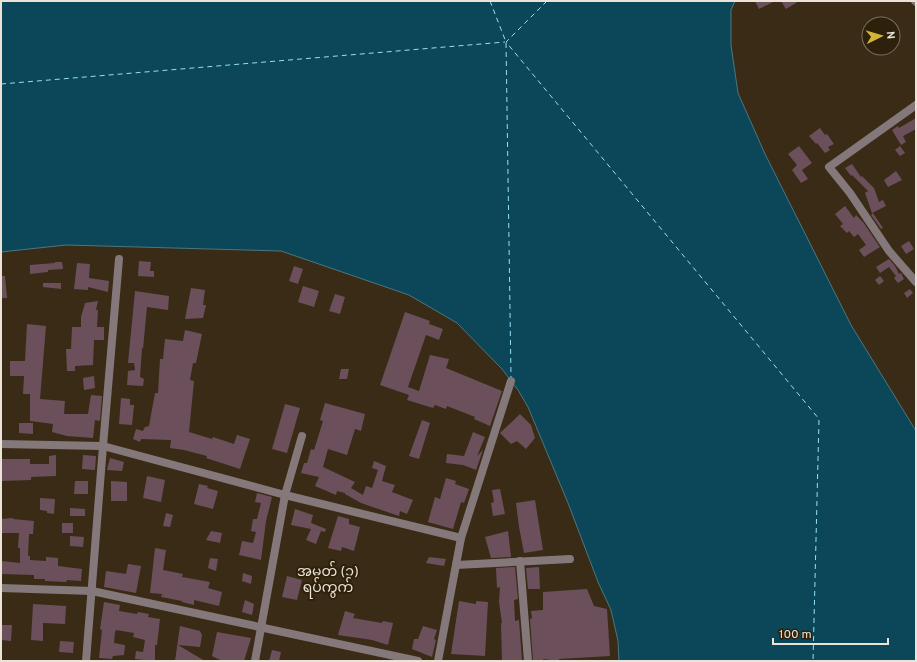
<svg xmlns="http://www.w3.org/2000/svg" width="917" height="662" font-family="Overpass,'Noto Sans Myanmar',sans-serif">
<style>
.water{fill:#0b4758;stroke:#4e767e}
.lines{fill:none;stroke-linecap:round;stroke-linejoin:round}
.ferry{stroke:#95dffa;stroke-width:1;stroke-dasharray:5 4;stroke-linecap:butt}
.building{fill:#6b505b}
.minor{stroke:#85787b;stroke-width:8}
.tertiary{stroke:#85787b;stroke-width:8}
.labels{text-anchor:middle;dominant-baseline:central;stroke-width:4;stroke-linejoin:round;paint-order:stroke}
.quarter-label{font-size:14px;fill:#ebe3d6;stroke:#2e210c}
</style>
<rect width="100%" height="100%" fill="#392b16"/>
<polygon class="water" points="1,1 735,1 731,10 731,45 738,93 765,154 851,325 916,431 916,661 619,661 618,641 611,610 598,582 568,503 528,407 518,390 502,369 457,323 409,295 281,251 66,245 1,252"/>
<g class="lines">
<g class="ferry">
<polyline points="490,1 506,42 511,377"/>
<polyline points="547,1 506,42 819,419 813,661"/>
<polyline points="1,84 505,42"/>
</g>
</g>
<g class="building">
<polygon points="755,1 775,1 759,9"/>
<polygon points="781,1 799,1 786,9"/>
<polygon points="916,118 916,129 903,136 906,142 901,145 892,130 898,126 899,128"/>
<polygon points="820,128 825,135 827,134 834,144 828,147 830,150 825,153 817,143 816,144 809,136"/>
<polygon points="799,146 812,163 802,170 808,179 801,183 792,170 797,165 788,154"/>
<polygon points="900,146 905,153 900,156 895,150"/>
<polygon points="852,164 861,177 862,176 874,188 879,202 883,200 886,206 872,213 865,193 868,191 852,175 851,176 845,168"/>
<polygon points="896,171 902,180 888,187 884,180"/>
<polygon points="845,206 854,218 856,215 863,222 880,247 864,257 859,250 866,245 858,234 854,237 849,231 847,233 840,226 843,224 835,214"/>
<polygon points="873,213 883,228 881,229 871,215"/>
<polygon points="909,241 914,249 906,254 901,246"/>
<polygon points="889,259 895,266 899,274 901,273 904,279 898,283 894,278 896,276 889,267 880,273 876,267"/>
<polygon points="139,261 151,262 150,271 154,271 154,277 138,276"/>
<polygon points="55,262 62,262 63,269 48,270 48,272 30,274 30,265 55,263"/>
<polygon points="77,263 90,264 89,278 109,281 108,292 88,287 88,290 74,289"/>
<polygon points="294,266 303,269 298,284 289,281"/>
<polygon points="1,276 5,276 7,298 1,298"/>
<polygon points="880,276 884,281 879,285 875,280"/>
<polygon points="43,283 61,283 61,289 43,287"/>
<polygon points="303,286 319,291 314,307 298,302"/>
<polygon points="191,288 205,290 203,305 206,305 203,318 185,319"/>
<polygon points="910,289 913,293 907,298 904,293"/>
<polygon points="135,291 169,296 168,310 147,307 143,349 142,348 140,377 144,379 143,386 127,385 128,371 135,370 134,363 128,363"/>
<polygon points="335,294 345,297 340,314 329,311"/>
<polygon points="98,301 96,310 98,310 97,327 104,327 104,340 94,340 93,365 75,366 75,371 67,371 66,349 71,349 72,327 81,327 81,317 85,303"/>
<polygon points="405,312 430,321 429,324 443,329 439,340 426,335 408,387 419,391 430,355 449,359 446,368 502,391 490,426 474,419 475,417 447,406 446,409 435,405 433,408 407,400 409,395 380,385"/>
<polygon points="27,324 46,326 40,399 65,401 64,414 88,414 91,395 102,396 100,421 95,420 93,438 67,436 52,432 53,424 30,421 30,394 23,394 24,376 10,376 10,361 25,361"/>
<polygon points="185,330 202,334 196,363 193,363 190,380 194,381 189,432 212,439 213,437 234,444 237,435 250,439 240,469 206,458 207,456 184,450 170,448 171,440 141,439 140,442 133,439 136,429 143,431 145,427 149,426 155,393 158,393 160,359 163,359 165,339 183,341"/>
<polygon points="341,369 349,369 347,379 339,379"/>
<polygon points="94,376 95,388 84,390 83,378"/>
<polygon points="121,398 130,399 130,405 134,405 132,425 119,424"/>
<polygon points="325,403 365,414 361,431 355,429 347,455 328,449 323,467 355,482 351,488 363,495 366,486 372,488 378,470 372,468 374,461 386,466 382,481 395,485 392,492 413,500 407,514 400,511 399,516 361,503 345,494 345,493 337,491 336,495 315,486 319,477 301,473 304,463 307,463 311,449 314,450 323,421 320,420"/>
<polygon points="285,404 300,408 287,453 272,449"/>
<polygon points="520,414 531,425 535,438 526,449 517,441 511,444 500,433"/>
<polygon points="422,420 430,423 419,459 409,456"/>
<polygon points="19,423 33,423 33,434 19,433"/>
<polygon points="473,432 485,437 477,456 483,450 476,470 463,465 446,463 447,454 464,456"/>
<polygon points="56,455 56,476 31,477 31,480 1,481 1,459 30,459 30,464 49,464 49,456"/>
<polygon points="83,455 96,456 95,470 82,469"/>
<polygon points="110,458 124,462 122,471 107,470"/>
<polygon points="147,476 165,480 161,502 143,498"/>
<polygon points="446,478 456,481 455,484 469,489 464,503 461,502 453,529 428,522 435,497 440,499"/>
<polygon points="75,481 88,481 88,494 74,494"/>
<polygon points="111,481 127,482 127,501 111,501"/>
<polygon points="199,484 208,486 207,488 218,491 213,509 194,504"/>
<polygon points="500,489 505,514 493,516 491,503 494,502 492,490"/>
<polygon points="257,493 272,497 266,521 261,560 239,555 242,541 253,543 256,532 251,531 253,519 257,519 261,503 255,502"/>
<polygon points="40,498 55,499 54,514 47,513 47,511 40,510"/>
<polygon points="535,500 543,550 524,553 519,527 516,503"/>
<polygon points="70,508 85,509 85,516 70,516"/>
<polygon points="295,509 313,515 311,523 326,529 325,532 321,531 316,544 306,540 311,529 291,525"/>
<polygon points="166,513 173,515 170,527 163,526"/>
<polygon points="338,516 349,519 349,524 360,527 354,551 342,547 341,551 328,548"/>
<polygon points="13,518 13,519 34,521 33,534 29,534 28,556 30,556 30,560 46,561 46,557 58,558 58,566 82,569 81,581 67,580 66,582 45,581 45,579 34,579 34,575 1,574 2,561 20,563 20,548 18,548 19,533 1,533 1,519"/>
<rect x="62" y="523" width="11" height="10"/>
<polygon points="211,531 222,533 220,543 206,540"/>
<polygon points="508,531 511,557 491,558 485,537"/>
<polygon points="70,536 84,537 83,547 70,546"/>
<polygon points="155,548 166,550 163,570 183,574 182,577 210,582 208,588 222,592 219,606 194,600 194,605 182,602 182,601 161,597 162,594 150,593"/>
<polygon points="429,557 446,559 444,566 426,563"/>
<polygon points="210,558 218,559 216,571 208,568"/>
<polygon points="128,564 141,566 136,593 104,587 106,571 126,574"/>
<polygon points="515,567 518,599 514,600 515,621 519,620 522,661 502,661 501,623 502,623 499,602 500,587 497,588 496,568"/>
<polygon points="539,567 540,589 528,589 526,568"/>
<polygon points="243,573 252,576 251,584 242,581"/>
<polygon points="287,576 302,580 297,600 282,597"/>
<polygon points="587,589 594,606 607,609 610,656 559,659 559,661 543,659 544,661 533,661 530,619 532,618 531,611 543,610 543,592"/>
<polygon points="245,600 254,604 252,615 242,612"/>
<polygon points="459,601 476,604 476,601 488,602 485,656 451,654"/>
<polygon points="104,602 120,605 119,611 137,614 138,612 149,614 148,617 160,619 157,645 155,645 155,661 135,659 136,651 143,652 145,640 133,637 134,633 116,630 115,632 114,643 125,645 124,655 113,656 112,659 99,658 102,630 100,629"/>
<polygon points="33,604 66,606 65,624 43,623 43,641 31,640"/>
<polygon points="345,611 355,614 353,618 382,623 383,621 393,623 388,645 372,640 338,635"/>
<polygon points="1,625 12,625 11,641 1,640"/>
<polygon points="180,626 200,631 202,635 200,647 178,645 205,661 175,661"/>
<polygon points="423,626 437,630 434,639 436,640 432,657 412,649 414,639 418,639"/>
<polygon points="217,632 251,638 244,661 222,661 212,656"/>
<polygon points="60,641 74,642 73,653 59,652"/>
<polygon points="272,650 281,652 279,661 269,661"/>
</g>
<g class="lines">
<g class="minor">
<polyline points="915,1 916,2"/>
<polyline points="916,105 829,167 850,193 889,251 916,282"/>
<polyline points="1,444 103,446 285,495 461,538"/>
<polyline points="520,561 528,661"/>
<polyline points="456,565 570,559"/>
<polyline points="1,588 92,591 418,661"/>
<polyline points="255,661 285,495 302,436"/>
<polyline points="438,661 461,538 511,381"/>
</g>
<polyline class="tertiary" points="86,661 103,446 119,259"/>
</g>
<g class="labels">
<g class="quarter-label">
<text x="328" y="572">အမှတ် (၁)<tspan x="328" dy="16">ရပ်ကွက်</tspan></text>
</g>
</g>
<rect width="917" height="662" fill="none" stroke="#ebe3d6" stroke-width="4"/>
<g transform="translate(881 36) rotate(85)"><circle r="19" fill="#2e210c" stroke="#7a6f5d"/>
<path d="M0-3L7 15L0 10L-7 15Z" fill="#d2b736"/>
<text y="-6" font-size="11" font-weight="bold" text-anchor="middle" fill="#ebe3d6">N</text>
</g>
<path d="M773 638v6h115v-6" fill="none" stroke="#ebe3d6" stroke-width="2"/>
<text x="779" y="638" font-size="12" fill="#ebe3d6" stroke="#2e210c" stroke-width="3" paint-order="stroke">100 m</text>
</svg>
